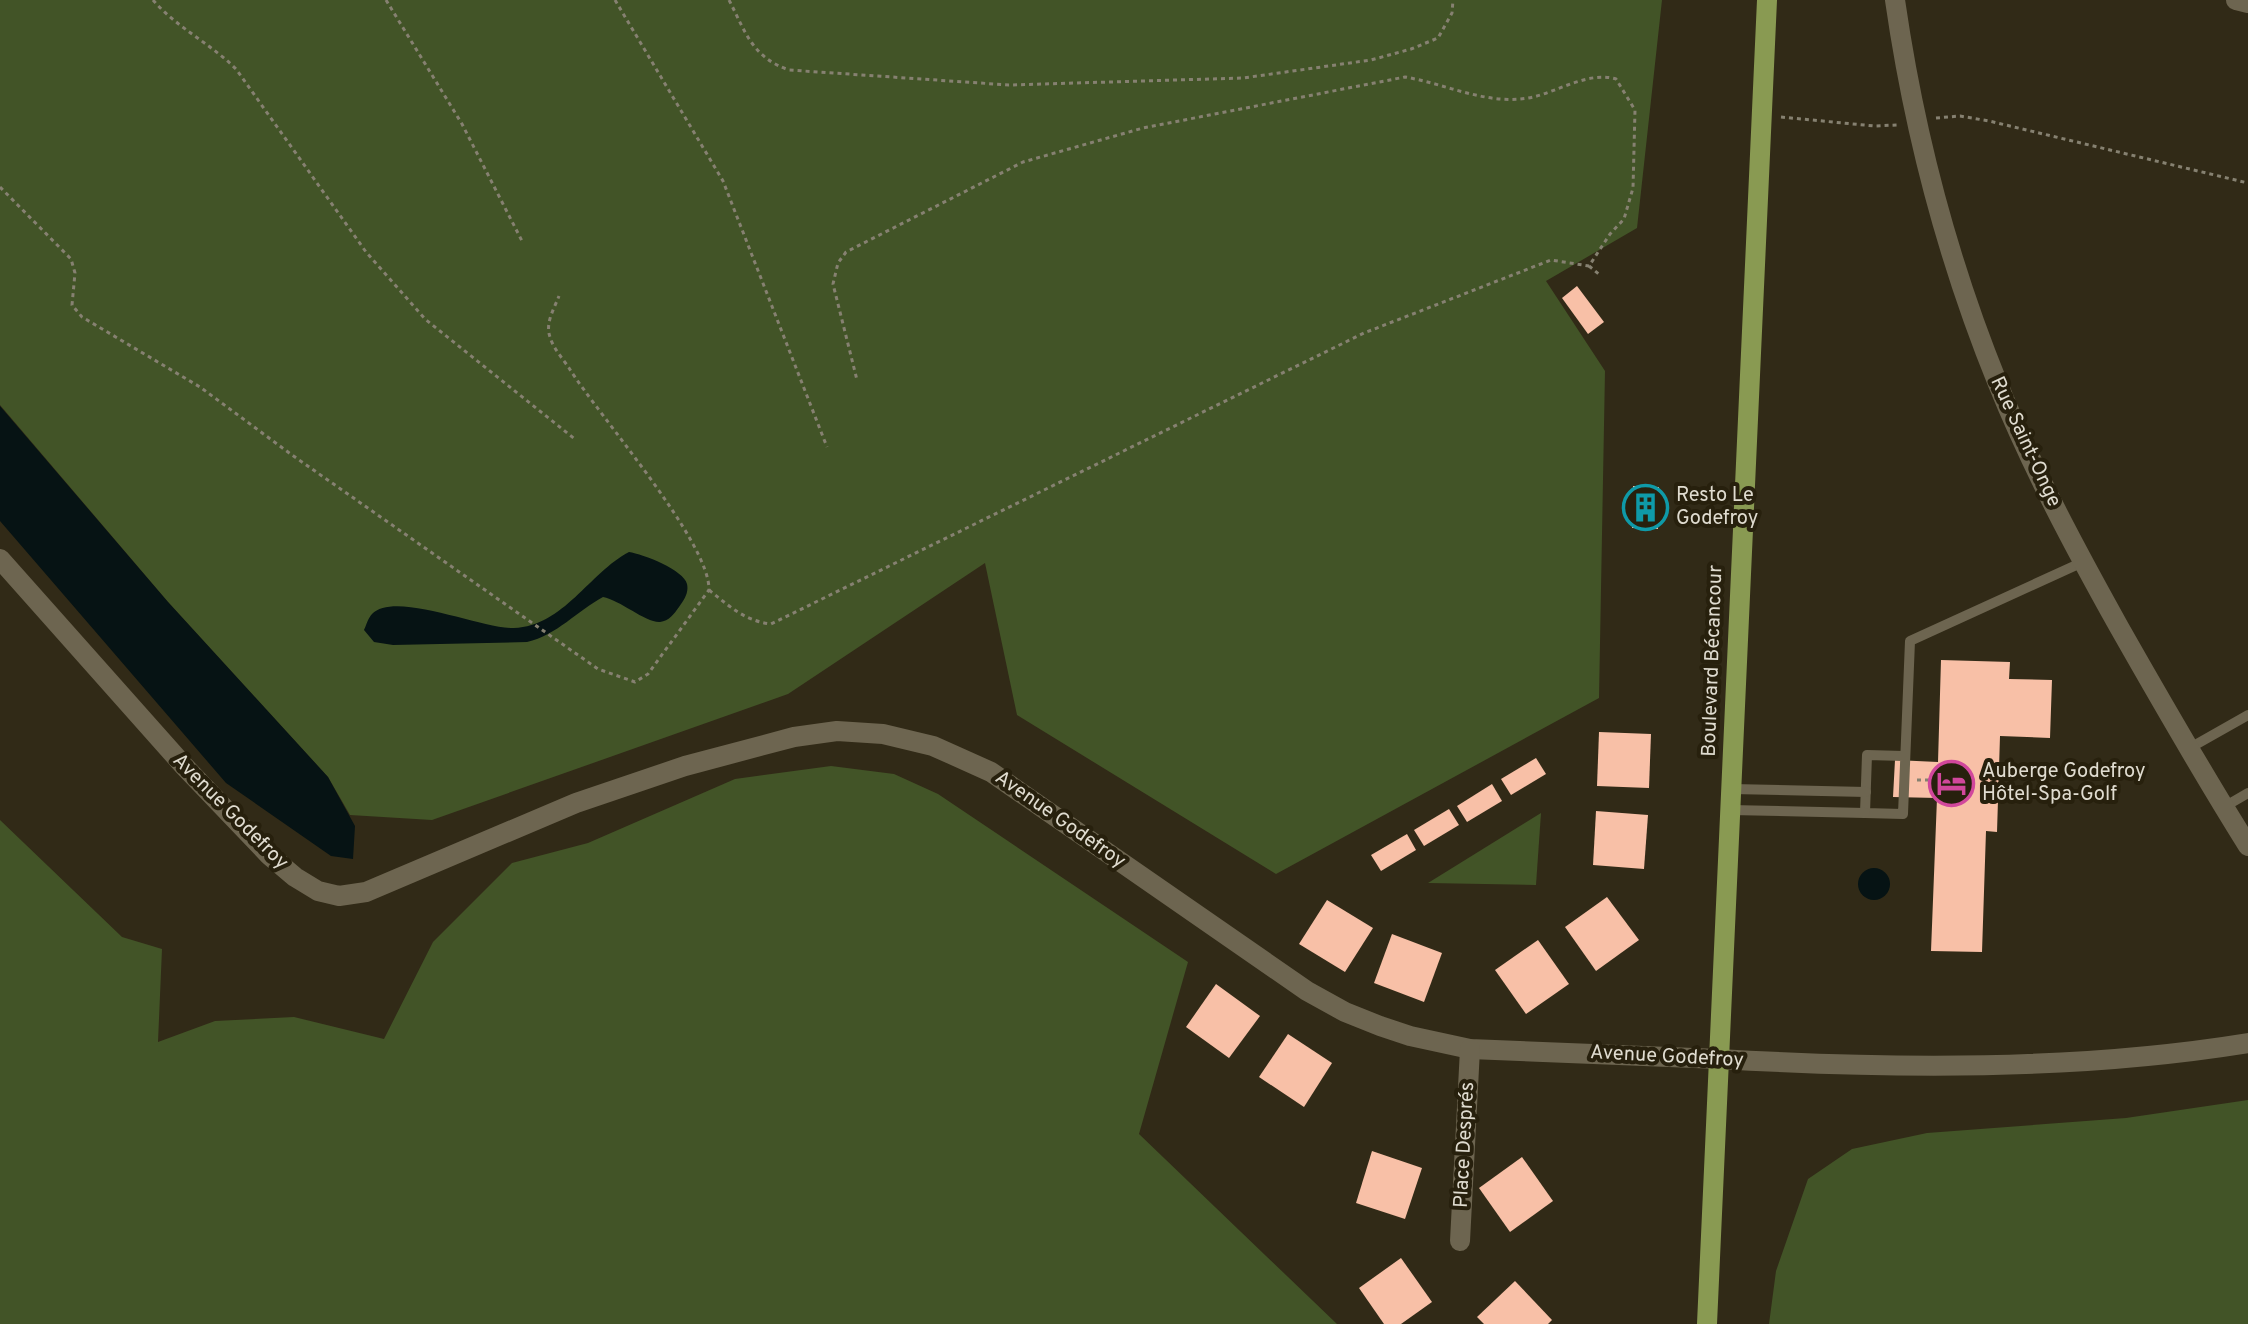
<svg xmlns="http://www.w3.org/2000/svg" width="2248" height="1324" font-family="Overpass,sans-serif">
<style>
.green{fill:#425427}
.water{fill:#061314}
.building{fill:#f8c0a7}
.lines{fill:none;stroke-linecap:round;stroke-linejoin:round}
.path{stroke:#868171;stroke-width:3;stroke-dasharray:4 4;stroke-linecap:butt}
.lane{stroke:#6d6550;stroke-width:10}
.street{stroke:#6d6550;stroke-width:20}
.secondary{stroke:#6d6550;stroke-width:20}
.primary{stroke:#899a52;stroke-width:20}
.labels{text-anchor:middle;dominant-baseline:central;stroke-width:8;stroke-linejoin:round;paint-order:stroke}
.street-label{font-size:20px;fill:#e0dcd0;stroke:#27200d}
.poi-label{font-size:20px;fill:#e0dcd0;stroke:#27200d;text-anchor:start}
</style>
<rect width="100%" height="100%" fill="#312a17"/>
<g class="green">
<polygon points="0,0 1662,0 1637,228 1546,281 1605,371 1599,698 1276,874 1017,715 985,563 788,694 432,820 350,815 328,777 168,602 0,405"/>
<polygon points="831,766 894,774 938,794 1188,962 1139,1134 1337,1324 0,1324 0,820 122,937 162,949 158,1042 215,1021 294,1017 384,1039 433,942 512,863 588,843 735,779"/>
<polygon points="1541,813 1536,885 1428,883"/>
<polygon points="2248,1100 2248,1324 1769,1324 1776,1271 1808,1179 1852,1149 1927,1133 2126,1118"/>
</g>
<g class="water">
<polygon points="0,406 168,602 328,777 355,826 353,859 331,856 226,783 0,521"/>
<path d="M629 552C643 554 684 570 687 584 689 593 684 600 679 607 674 614 669 621 660 622 646 623 620 600 603 597 577 611 557 635 527 642L393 645 374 642 364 630C366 626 368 618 372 614 395 590 481 629 514 628 564 626 589 573 629 552Z"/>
<circle cx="1874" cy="884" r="16"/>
</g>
<g class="building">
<polygon points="1577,286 1604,322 1588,334 1562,298"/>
<polygon points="1633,486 1659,487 1658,529 1632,528"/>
<polygon points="1941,660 2010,662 2009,679 2052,680 2050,738 2000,736 1997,832 1986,831 1982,952 1931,951 1937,798 1893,797 1895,760 1938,762"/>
<polygon points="1599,732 1651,734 1649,788 1597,786"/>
<polygon points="1536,758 1546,774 1511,795 1501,779"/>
<polygon points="1492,784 1502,801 1467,822 1457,806"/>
<polygon points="1449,809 1459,825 1424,846 1414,830"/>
<polygon points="1596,811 1648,815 1644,869 1593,865"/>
<polygon points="1407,834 1416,850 1381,871 1371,855"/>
<polygon points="1607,897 1639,940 1596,971 1565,927"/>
<polygon points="1327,900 1373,928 1345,972 1299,944"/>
<polygon points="1392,934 1442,953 1424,1002 1374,983"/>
<polygon points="1538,940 1569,984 1526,1014 1495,970"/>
<polygon points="1216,984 1260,1016 1229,1058 1186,1027"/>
<polygon points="1288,1034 1332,1063 1304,1107 1259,1077"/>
<polygon points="1372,1151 1422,1168 1405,1219 1356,1203"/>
<polygon points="1522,1157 1553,1201 1510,1232 1479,1188"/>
<polygon points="1401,1258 1432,1302 1401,1324 1384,1324 1359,1288"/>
<polygon points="1515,1281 1552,1320 1548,1324 1484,1324 1477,1317"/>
</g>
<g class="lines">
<g class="path">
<path d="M153 0C177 28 210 43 236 69L366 252 425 319 576 440"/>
<polyline points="386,0 462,124 522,241"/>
<polyline points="615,0 723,181 827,447"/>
<path d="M729 0C746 33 752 57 789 70L1009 85 1243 78 1371 60 1411 49 1438 38 1452 13 1453 0"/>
<polyline points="1781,117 1874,126 1897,125"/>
<polyline points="1936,118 1960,116 1989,121 2248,183"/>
<path d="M0 187 71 259 75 273 72 305 82 317 200 387 292 455 598 669 635 682 648 674 709 590C710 542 599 416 569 368 563 359 553 348 550 337 545 323 554 309 559 296"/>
<polyline points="1589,266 1600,275"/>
<path d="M709 590C729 606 745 621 771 624L1364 333 1551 260 1589 266 1610 234 1624 219 1633 188 1635 110 1616 79C1589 71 1559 91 1533 97 1490 107 1447 84 1405 77L1143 128 1023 162 846 252 838 263 833 284 857 380"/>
<polyline points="1917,780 1937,780"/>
</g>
<g class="lane">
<polyline points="2188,749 2248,715"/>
<polyline points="1904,756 1867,755 1865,813 1903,814 1910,641 2083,562"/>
<polyline points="1732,789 1866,792"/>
<polyline points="2224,807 2248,793"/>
<polyline points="1730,810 1865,813"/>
</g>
<g class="street">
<path d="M1895 0C1914 132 1948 261 1998 384 2032 468 2075 548 2119 627 2161 701 2203 774 2248 846"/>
<polyline points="2236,0 2248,3"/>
<polyline points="0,559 184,766 269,855 295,877 318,891 339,896 366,892 576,803 685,766 794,737 837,731 883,734 933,746 991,772 1307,991 1345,1012 1380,1026 1410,1036 1470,1049 1719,1059"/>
<polyline points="1460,1241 1470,1049"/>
</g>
<path class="secondary" d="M1719 1059C1894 1069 2075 1071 2248 1043"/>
<polyline class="primary" points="1707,1324 1767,0"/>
</g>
<defs>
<symbol id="building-ring" viewBox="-11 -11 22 22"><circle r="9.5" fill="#27200d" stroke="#0f9aa8" stroke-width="1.5"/><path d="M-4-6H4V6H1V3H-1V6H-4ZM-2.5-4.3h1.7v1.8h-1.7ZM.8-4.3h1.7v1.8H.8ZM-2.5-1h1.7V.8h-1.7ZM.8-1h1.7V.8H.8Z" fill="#0f9aa8"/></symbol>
<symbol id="hotel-ring" viewBox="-11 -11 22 22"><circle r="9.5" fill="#27200d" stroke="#d1479c" stroke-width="1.5"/><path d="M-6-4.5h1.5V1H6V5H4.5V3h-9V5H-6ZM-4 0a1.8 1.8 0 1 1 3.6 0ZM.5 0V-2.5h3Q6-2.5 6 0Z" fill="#d1479c"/></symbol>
</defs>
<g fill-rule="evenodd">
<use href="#building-ring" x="1620" y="482" width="51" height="51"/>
<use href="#hotel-ring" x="1926" y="758" width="51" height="51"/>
</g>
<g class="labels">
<g class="street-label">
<text transform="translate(2025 442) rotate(65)">Rue Saint-Onge</text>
<text transform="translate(1713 661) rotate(-88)">Boulevard Bécancour</text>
<text transform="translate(230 812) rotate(45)">Avenue Godefroy</text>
<text transform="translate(1060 820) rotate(35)">Avenue Godefroy</text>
<text transform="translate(1667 1057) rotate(3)">Avenue Godefroy</text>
<text transform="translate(1465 1145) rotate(-87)">Place Després</text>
</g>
<g class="poi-label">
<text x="1676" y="496">Resto Le<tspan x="1676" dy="23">Godefroy</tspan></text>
<text x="1982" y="772">Auberge Godefroy<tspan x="1982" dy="23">Hôtel-Spa-Golf</tspan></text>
</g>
</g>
</svg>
